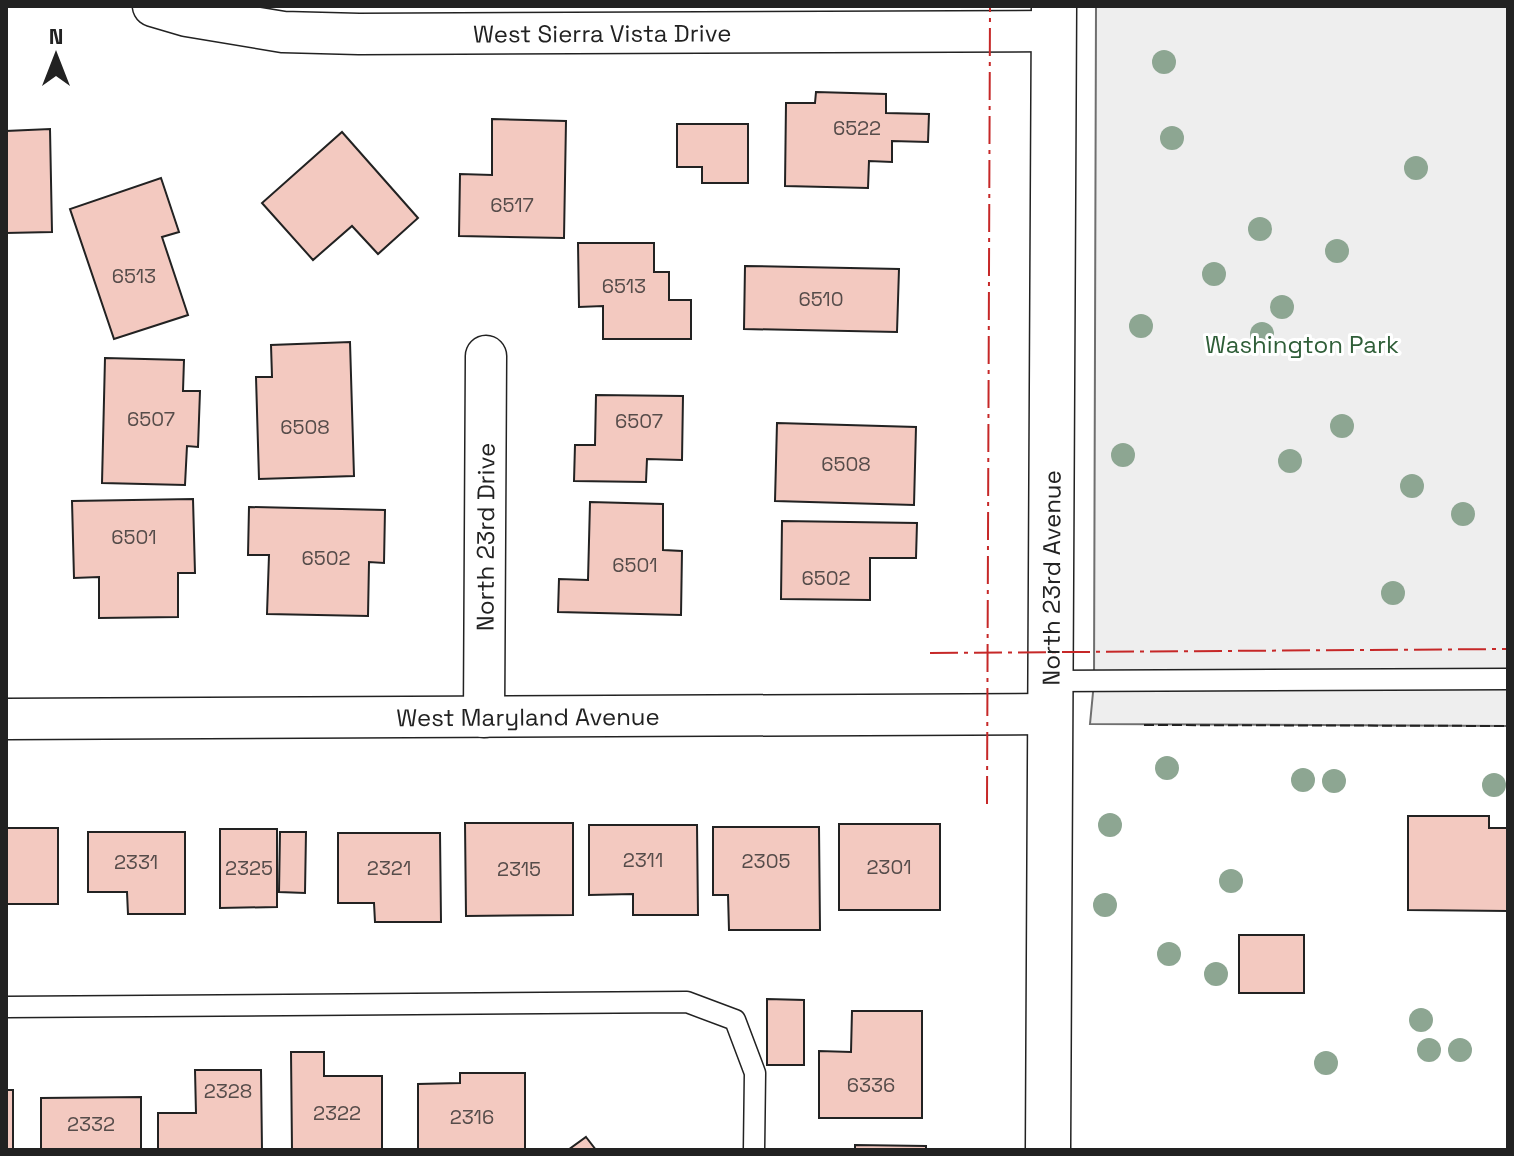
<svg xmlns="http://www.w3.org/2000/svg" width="1514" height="1156" font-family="'Space Grotesk',sans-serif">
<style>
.green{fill:#eee;stroke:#6f6f6f;stroke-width:2}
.building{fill:#f3c9c0;stroke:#222;stroke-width:2}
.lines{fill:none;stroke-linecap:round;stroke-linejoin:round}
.lane-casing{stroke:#222;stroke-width:23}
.street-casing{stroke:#222;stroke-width:43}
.secondary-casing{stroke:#222;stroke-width:47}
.lane{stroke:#fff;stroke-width:20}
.street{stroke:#fff;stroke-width:40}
.secondary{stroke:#fff;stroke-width:44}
.fence{stroke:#222;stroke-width:2;stroke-dasharray:10 4;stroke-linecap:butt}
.power{stroke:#c62828;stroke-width:2;stroke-dasharray:28 6 4 6;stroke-linecap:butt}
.tree{fill:#8da692}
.labels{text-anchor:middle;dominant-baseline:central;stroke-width:6;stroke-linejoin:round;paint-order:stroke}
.number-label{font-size:20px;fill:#564c4a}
.street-label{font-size:24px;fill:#222;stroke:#fff}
.park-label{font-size:24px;fill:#2f5e38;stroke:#fff}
</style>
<rect width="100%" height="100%" fill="#fff"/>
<polygon class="green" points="1096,6 1508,6 1508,726 1090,724 1094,682"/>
<g class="building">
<polygon points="816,92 886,94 886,113 929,114 928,142 892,141 892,162 869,161 868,188 785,186 786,103 815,103"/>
<polygon points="492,119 566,121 564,238 459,236 460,174 492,175"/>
<polygon points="677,124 748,124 748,183 702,183 702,167 677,167"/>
<polygon points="50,129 52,232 6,233 6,131"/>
<polygon points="342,132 418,218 378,254 352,226 313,260 262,203"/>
<polygon points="161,178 179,232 162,237 188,315 114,339 70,209"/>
<polygon points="578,243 654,243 654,272 669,272 669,300 691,300 691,339 603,339 603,306 579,307"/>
<polygon points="745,266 899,269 897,332 744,329"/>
<polygon points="350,342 354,476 259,479 256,377 272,377 271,345"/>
<polygon points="105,358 184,360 183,391 200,391 198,447 187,446 185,485 102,483"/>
<polygon points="596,395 683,396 682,460 647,459 646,482 574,481 575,445 595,445"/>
<polygon points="777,423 916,427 914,505 775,501"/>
<polygon points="193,499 195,573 178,573 178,617 99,618 99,577 74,578 72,501"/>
<polygon points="590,502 663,504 663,550 682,551 681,615 558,612 559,579 588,580"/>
<polygon points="249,507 385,510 384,563 369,562 368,616 267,614 269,555 248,555"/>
<polygon points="782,521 917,523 916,558 870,558 870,600 781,599"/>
<polygon points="1408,816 1489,816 1489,828 1508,828 1508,911 1408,910"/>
<polygon points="465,823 573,823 573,915 466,916"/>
<rect x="839" y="824" width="101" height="86"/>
<polygon points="589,825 697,825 698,915 633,915 633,894 589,895"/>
<polygon points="713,827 819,827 820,930 729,930 728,895 713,895"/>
<rect x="6" y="828" width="52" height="76"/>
<polygon points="220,829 277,829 277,907 220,908"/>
<polygon points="88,832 185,832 185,914 128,914 127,892 88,892"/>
<polygon points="280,832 306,832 305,893 279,892"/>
<polygon points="338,833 440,833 441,922 375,922 374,903 338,903"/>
<rect x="1239" y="935" width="65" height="58"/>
<polygon points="767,999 804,1000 804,1065 767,1065"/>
<polygon points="852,1011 922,1011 922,1118 819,1118 819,1051 851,1052"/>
<polygon points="291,1052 324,1052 324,1076 382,1076 382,1150 292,1150"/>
<polygon points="195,1070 261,1070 262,1150 158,1150 158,1113 196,1113"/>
<polygon points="460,1073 525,1073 525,1150 418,1150 418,1084 460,1083"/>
<rect x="6" y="1090" width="7" height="60"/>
<polygon points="141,1097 141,1150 41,1150 41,1098"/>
<polygon points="586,1137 596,1150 568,1150"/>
<polygon points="855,1145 926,1146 926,1150 855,1150"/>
</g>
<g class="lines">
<defs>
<g id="lane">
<polyline points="1050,681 1508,679"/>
<polyline points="6,1007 687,1002 735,1020 755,1073 754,1150"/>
</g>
<g id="street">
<path id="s1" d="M153 6 187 16 283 32 359 34 1054 31"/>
<path id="s2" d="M484 717 486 356"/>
<path id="s3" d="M6 719 1050 714"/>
</g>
<g id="secondary">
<path id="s4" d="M1048 1150 1054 6"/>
</g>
</defs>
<use href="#lane" class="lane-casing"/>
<use href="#street" class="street-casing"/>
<use href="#secondary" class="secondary-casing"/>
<use href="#lane" class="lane"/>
<use href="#street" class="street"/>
<use href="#secondary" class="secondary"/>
<polyline class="fence" points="1144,725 1508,726"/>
<g class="power">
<polyline points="930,653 1508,649"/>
<polyline points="987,804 990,6"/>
</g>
</g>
<g class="tree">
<circle cx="1164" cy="62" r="12"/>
<circle cx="1172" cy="138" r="12"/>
<circle cx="1416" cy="168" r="12"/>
<circle cx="1260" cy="229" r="12"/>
<circle cx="1337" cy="251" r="12"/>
<circle cx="1214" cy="274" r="12"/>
<circle cx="1282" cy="307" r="12"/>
<circle cx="1141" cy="326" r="12"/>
<circle cx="1262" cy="334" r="12"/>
<circle cx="1342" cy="426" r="12"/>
<circle cx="1123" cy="455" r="12"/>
<circle cx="1290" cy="461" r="12"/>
<circle cx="1412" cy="486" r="12"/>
<circle cx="1463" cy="514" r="12"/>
<circle cx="1393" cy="593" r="12"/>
<circle cx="1167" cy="768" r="12"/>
<circle cx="1303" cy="780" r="12"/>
<circle cx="1334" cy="781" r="12"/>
<circle cx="1494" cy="785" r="12"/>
<circle cx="1110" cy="825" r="12"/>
<circle cx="1231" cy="881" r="12"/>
<circle cx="1105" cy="905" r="12"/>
<circle cx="1169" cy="954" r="12"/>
<circle cx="1216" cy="974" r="12"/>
<circle cx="1421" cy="1020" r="12"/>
<circle cx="1429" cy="1050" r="12"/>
<circle cx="1460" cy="1050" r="12"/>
<circle cx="1326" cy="1063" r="12"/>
</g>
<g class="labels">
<g class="number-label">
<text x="857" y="128">6522</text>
<text x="512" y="205">6517</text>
<text x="134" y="276">6513</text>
<text x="624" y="286">6513</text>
<text x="821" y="299">6510</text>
<text x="151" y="419">6507</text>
<text x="639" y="421">6507</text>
<text x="305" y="427">6508</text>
<text x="846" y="464">6508</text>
<text x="134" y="537">6501</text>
<text x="326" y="558">6502</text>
<text x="635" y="565">6501</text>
<text x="826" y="578">6502</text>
<text x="643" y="860">2311</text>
<text x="766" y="861">2305</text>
<text x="136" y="862">2331</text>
<text x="889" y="867">2301</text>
<text x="249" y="868">2325</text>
<text x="389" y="868">2321</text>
<text x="519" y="869">2315</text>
<text x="871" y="1085">6336</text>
<text x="228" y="1091">2328</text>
<text x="337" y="1113">2322</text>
<text x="472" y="1117">2316</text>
<text x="91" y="1124">2332</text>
</g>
<g class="street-label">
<text stroke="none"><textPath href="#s1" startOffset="452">West Sierra Vista Drive</textPath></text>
<text stroke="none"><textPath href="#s2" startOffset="180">North 23rd Drive</textPath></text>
<text stroke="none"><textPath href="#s4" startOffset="572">North 23rd Avenue</textPath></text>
<text stroke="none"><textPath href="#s3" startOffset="522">West Maryland Avenue</textPath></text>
</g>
<g class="park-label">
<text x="1302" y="344">Washington Park</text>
</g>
</g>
<rect width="1514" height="1156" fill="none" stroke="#222222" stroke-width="16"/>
<g transform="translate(56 56)" stroke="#ffffff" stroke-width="6" paint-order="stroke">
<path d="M0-6L14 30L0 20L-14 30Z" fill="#222222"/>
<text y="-12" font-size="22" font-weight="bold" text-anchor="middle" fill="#222222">N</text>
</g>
</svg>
